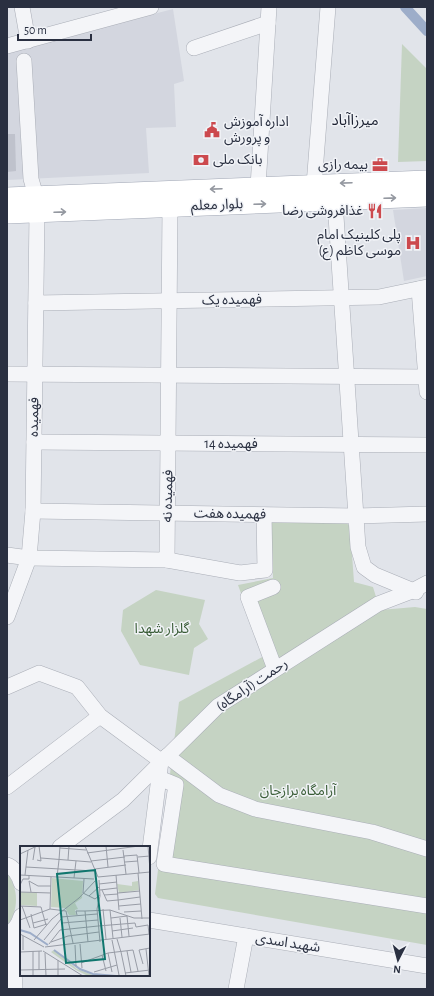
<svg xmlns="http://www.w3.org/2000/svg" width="434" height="996" font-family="'Alegreya Sans','Noto Sans Arabic',sans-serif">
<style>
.built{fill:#d3d6df}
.green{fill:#c5d3c3}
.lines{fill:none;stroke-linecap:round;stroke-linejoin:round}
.canal{stroke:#9dadc9;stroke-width:10}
.building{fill:#bfc2cc}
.minor-casing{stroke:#aaaeb7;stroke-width:16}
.major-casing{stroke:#a1a7b5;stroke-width:20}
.minor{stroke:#f4f5f8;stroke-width:15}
.major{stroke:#fff;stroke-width:19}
.oneway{stroke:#9498a0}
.labels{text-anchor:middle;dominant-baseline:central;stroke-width:3;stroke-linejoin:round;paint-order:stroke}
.poi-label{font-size:14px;fill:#2a3041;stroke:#f1f3f7;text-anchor:end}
.street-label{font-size:14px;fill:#2a3041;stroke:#f1f3f7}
.park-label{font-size:14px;fill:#3a5d37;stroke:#f1f3f7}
.neighbourhood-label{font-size:15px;fill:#1c2132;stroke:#f1f3f7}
.inset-river{fill:none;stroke:#9dadc9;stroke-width:2}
.inset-road{fill:none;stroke:#989ca6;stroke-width:1}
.view{fill:#0f766e;fill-opacity:0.15;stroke:#0f766e;stroke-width:2}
.inset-edge{fill:none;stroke:#2a3041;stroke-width:2}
</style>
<rect width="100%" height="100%" fill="#e1e4ea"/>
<g class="built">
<polygon points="173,9 184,81 174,84 176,127 146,128 149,173 7,180 7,52"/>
<polygon points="427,208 427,276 404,281 393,210"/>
</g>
<g class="green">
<polygon points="402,44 427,69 427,161 398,162"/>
<polygon points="273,521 346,522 350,527 354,582 373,587 380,610 415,607 427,609 427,945 158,898 155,894 179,702 264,656 238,585 273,578 271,523"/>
<polygon points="156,590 205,600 199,624 208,639 194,648 189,675 140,665 121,631 123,610"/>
<path d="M7 873C19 889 19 910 7 926Z"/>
</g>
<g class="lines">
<polyline class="canal" points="405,7 427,31"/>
</g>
<polygon class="building" points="7,134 15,134 16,171 7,172"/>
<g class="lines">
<defs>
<g id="minor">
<polyline points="22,7 28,41"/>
<polyline points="7,46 151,7"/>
<polyline points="194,48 268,23"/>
<polyline points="314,185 328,7"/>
<polyline points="258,187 269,7"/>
<polyline points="335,201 358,547 364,567 375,575 416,592"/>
<polyline points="419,289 427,392"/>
<polyline points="36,303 379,297 427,287"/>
<polyline points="7,374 427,377"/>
<polyline points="34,442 427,445"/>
<polyline points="33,511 356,516 427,514"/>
<polyline points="7,555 29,558 167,560 170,207"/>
<polyline points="167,560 240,573 265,570 264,515"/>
<polyline points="273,587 248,597 275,669"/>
<polyline points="7,617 29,558 33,511 37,213 36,196 31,179 24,61"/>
<polyline points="7,687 39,673 77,687 100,716 161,761 149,857"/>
<polyline points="167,756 219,795 255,809 372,832 427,849"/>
<polyline points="159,778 176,785 164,864 427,906"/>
<polyline points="7,787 100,716"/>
<polyline points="60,847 123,800 218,706 378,604 412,591 427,583"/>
<path d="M7 865C14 867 19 876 21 883"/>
<polyline points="149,920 427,966"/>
<polyline points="12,932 15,989"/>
<path d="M7 934C14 931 19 923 21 916"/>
<polyline points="236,989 246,936"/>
</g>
<g id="major">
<polyline points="7,197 427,180"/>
<polyline points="7,214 427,197"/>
</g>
</defs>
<use href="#minor" class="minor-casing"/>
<use href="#major" class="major-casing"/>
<use href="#minor" class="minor"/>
<use href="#major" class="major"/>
</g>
<defs><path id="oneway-shaft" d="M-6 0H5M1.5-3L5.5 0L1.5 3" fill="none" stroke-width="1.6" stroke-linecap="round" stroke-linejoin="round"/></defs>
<g class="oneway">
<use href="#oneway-shaft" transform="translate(346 183) rotate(178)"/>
<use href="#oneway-shaft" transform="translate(216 189) rotate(178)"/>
<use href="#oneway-shaft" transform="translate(390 198) rotate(-2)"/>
<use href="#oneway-shaft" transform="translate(260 204) rotate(-2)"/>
<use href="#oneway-shaft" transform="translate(60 212) rotate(-2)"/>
</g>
<defs>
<symbol id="civic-bare" viewBox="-9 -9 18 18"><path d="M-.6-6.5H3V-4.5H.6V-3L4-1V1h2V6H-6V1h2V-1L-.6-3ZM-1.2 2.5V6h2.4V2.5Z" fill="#cc494e" stroke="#f1f3f7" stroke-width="2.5" paint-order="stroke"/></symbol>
<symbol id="bank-bare" viewBox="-9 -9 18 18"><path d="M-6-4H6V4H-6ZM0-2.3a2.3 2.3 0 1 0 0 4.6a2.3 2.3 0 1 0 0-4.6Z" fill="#cc494e" stroke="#f1f3f7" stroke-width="2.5" paint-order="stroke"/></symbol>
<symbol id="office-bare" viewBox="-9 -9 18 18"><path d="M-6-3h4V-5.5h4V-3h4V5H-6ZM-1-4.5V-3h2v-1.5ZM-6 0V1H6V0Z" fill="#cc494e" stroke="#f1f3f7" stroke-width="2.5" paint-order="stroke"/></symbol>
<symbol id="restaurant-bare" viewBox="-9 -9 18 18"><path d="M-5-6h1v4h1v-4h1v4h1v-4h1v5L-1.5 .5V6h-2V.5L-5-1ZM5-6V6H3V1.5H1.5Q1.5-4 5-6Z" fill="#cc494e" stroke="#f1f3f7" stroke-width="2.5" paint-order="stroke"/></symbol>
<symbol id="hospital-bare" viewBox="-9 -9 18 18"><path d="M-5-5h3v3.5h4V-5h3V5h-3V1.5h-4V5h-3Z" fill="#cc494e" stroke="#f1f3f7" stroke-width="2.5" paint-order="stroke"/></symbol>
</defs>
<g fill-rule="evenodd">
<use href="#civic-bare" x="201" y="119" width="22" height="22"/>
<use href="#bank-bare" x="190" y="149" width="22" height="22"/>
<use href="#office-bare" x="369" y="154" width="22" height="22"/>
<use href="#restaurant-bare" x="364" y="200" width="22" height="22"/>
<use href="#hospital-bare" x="402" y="232" width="22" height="22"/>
</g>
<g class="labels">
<g class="poi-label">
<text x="224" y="122" text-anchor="start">اداره آموزش<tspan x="224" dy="16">و پرورش</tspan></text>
<text x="213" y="160" text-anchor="start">بانک ملی</text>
<text x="368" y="165">بیمه رازی</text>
<text x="363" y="211">غذافروشی رضا</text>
<text x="401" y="235">پلی کلینیک امام<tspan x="401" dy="16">موسی کاظم (ع)</tspan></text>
</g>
<g class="street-label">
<text transform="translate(217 205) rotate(-2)">بلوار معلم</text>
<text transform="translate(232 300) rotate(-1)">فهمیده یک</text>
<text transform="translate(34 417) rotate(-89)">فهمیده</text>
<text x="231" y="444">فهمیده 14</text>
<text transform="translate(168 496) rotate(-89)">فهمیده نه</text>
<text transform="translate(230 514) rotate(1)">فهمیده هفت</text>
<text transform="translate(252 685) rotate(-34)">رحمت (آرامگاه)</text>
<text transform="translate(288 943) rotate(9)">شهید اسدی</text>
</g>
<g class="park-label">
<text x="162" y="629">گلزار شهدا</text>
<text x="298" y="791">آرامگاه برازجان</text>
</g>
<g class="neighbourhood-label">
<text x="355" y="120">میرزاآباد</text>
</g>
</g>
<g transform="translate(20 846)">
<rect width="130" height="130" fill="#e1e4ea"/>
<path d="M32 32 63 35 62 52 55 57 58 63 55 64 56 69H49L45 62 31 61ZM118 35 119 44 99 47 97 38 112 40V36ZM0 46 17 47V60L0 59ZM34 104 57 123 76 130H68L56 124 31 106Z" fill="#c5d3c3"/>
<path class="inset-river" d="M0 84 10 87 28 99M34 104 60 123 73 128 96 130"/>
<path class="inset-road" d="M65 0 78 31M86 0 88 21M128 0 130 24M40 2 66 4M103 4 106 28M67 7 119 0M0 8 17 0M104 10 117 9 119 27M118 11 130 10M21 12 71 16M13 14 15 1M17 14 21 15 19 0M39 14 40 0M48 14 49 0M71 15 105 11M105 16 118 15M6 21 74 25M75 23 106 19M118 27 122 73M0 29 74 33M5 29 8 4M96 29 99 64M37 31 39 14M78 31 130 26M54 32 56 15M64 33 63 47 75 53 80 49M79 34 80 50 77 63 80 96M79 38 97 36M0 39 3 33H9V29M80 44 97 42M82 44 87 55 98 54M0 46 31 47M11 46 9 35 18 40H31M98 47 120 45M84 49 98 48M69 50 79 41M98 54 120 51M0 60 21 61 26 79M2 60 10 82M99 60 121 58M30 63 31 31M83 63 86 93M90 64 93 92M104 66 121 65M11 68 14 82 27 78M57 69 56 65H65M41 71 77 68M91 72 107 70 109 90M100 72 102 91M0 74 30 63 46 65 53 97M13 77 28 73M42 77 78 74M92 85 113 82M0 88 24 101M97 93 101 106M14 94 32 73 59 52 75 35M24 94 41 73M92 94 99 129M31 96 48 90 79 86M68 96 65 65 90 64 114 72H130M29 98 40 84 78 80 115 77 116 81 128 79 129 88M60 98 62 122M55 99 56 120M25 101 130 88M126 103 129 130M3 104V90M13 105V130M19 105V124M23 105 63 130M107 105 111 126M0 106 22 105M101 106 106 130M25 107 26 130M88 107 92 126M82 109 86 125M38 114V130M61 117 88 107 113 104 118 125M123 118 119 104 130 102M0 124 45 123M74 126 97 119M105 127 130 124"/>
<path class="view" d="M75 24 85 113 46 117 37 28Z"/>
<rect width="130" height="130" class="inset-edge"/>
</g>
<rect width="434" height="996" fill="none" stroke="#2a3041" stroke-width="16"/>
<g transform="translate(398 960) rotate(186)" stroke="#f1f3f7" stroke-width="3" paint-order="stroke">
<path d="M0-3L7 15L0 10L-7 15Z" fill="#2a3041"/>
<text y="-6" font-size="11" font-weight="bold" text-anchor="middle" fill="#2a3041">N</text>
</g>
<path d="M18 34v6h73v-6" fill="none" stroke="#2a3041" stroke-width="2"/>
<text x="24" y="34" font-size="12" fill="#2a3041" stroke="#f1f3f7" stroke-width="3" paint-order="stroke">50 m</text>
</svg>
